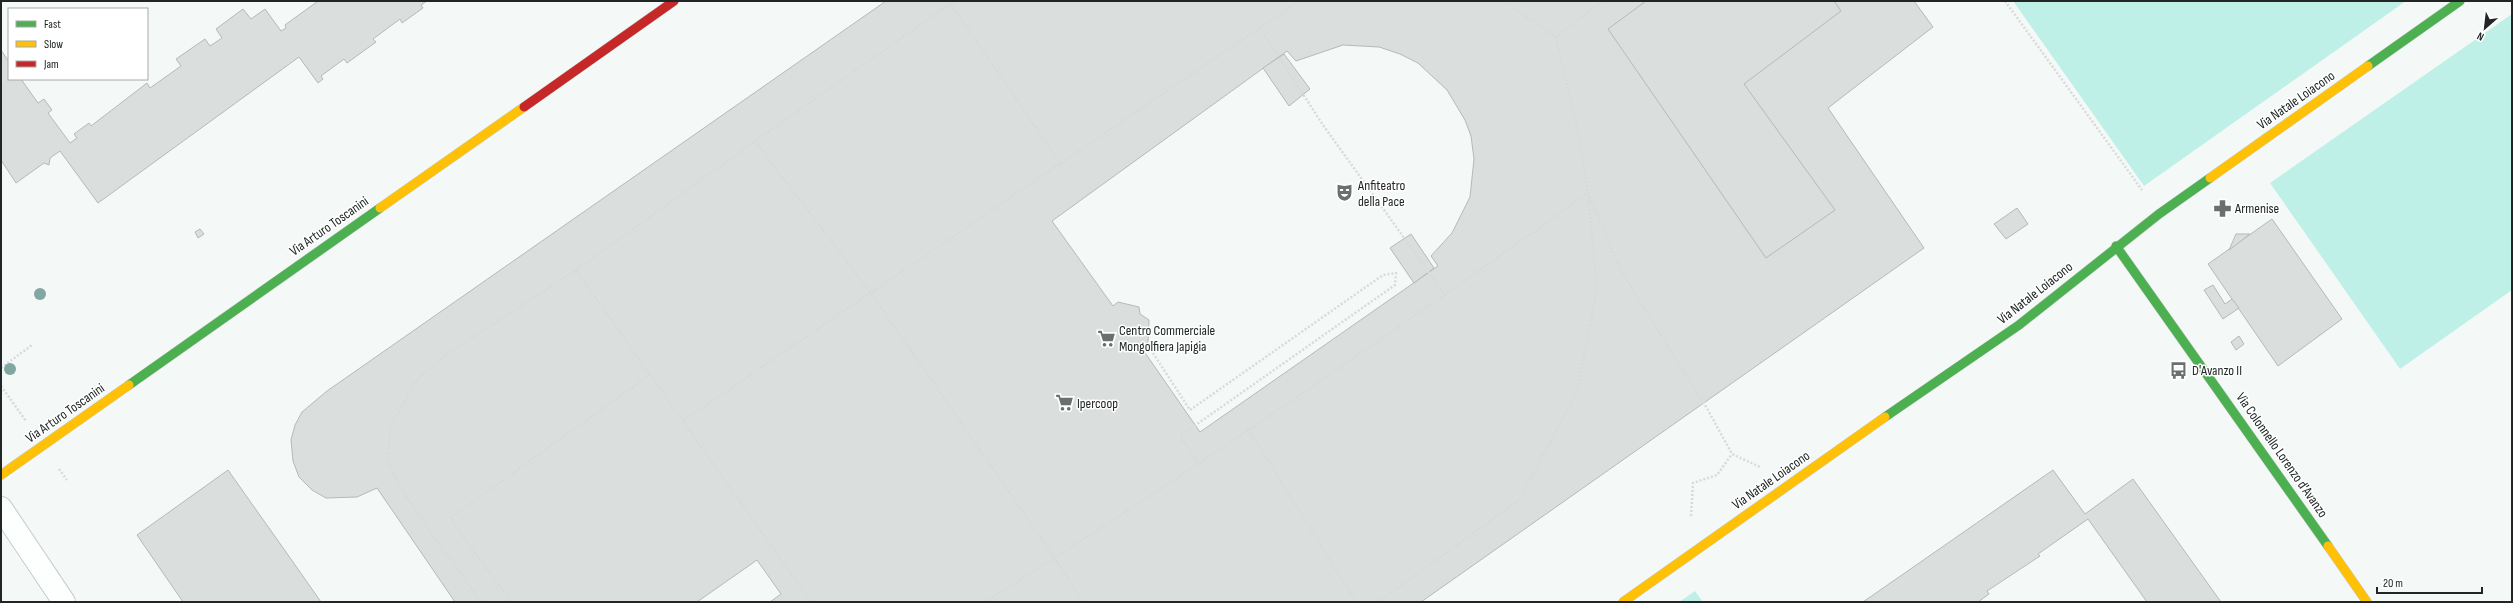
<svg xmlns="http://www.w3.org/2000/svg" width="2513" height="603" font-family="'Sofia Sans Condensed',sans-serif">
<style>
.green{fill:#bff0e8}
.building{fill:#dadfde;stroke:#b5b9b8;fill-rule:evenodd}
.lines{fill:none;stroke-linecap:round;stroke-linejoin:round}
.street-casing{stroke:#c7cccb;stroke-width:24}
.fast-casing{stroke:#c7cccb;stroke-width:10}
.slow-casing{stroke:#c7cccb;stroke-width:10}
.jam-casing{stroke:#c7cccb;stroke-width:10}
.path{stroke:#d8dad9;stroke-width:2.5;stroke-dasharray:2 2;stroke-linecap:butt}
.street{stroke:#fdfefe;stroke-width:22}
.fast{stroke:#4caf50;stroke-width:9}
.slow{stroke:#ffc107;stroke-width:9}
.jam{stroke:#c62828;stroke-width:9}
.tree{fill:#82a6a1}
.labels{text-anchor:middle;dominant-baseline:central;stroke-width:3;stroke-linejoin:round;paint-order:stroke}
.street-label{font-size:14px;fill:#212525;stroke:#fff}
.poi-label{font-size:14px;fill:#212525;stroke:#fff;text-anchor:start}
</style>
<rect width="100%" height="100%" fill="#f4f9f8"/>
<g class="green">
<polygon points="2013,1 2406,1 2144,186"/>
<polygon points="2512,14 2512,290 2400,369 2270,183"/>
<polygon points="1695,591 1703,602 1679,602"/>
</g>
<g class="building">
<polygon points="318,1 427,1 421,5 423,8 402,23 400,19 373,39 376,42 347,63 344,59 321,76 323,79 318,83 299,57 98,203 60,151 50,158 49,165 44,163 16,183 1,160 1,50 9,62 9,79 21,79 38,103 44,99 52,110 48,113 70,143 77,138 74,134 89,123 91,126 147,83 150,88 181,66 176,59 205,39 210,46 222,38 216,29 243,9 251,19 265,9 281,31 286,28 285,25"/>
<path d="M886 1H1914L1933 27 1828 108 1924 248 1421 602H770L781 594 757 560 697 602H455L377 488 357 497 326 498 312 490 299 477 293 461 291 440 295 425 302 412 327 391ZM1343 45 1379 47 1400 54 1418 63 1447 90 1465 120 1471 136 1474 159 1470 197 1452 233 1431 256 1438 266 1200 432 1141 347 1148 342 1149 320 1140 314 1139 307 1118 302 1113 306 1052 221 1287 51 1296 61Z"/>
<polygon points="1646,1 1834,1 1841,11 1744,84 1835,210 1766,258 1608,29"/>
<polygon points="1284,54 1310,89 1289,106 1263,68"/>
<polygon points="2017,208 2028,224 2006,239 1994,224"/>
<polygon points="2272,219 2342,319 2278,366 2208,264"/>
<polygon points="200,229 204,234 198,238 195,232"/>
<polygon points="1411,234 1434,268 1414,283 1390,248"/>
<polygon points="2236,234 2250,234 2229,250"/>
<polygon points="2213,285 2225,304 2232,299 2239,308 2223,319 2204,290"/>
<polygon points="2239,336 2244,344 2236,350 2231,342"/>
<polygon points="228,470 293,562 321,602 183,602 137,535"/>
<polygon points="2053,470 2085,514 2133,479 2221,602 2147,602 2088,519 2038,554 2040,556 1987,591 1989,594 1978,602 1863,602"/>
</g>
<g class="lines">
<defs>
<polyline id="street" points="1,508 64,602"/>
<g id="fast">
<polyline points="2368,66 2460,1"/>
<polyline points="2116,246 2328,546"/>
<polyline points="129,385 380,208"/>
<polyline points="1885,417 2019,325 2159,214 2210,178"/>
</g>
<g id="slow">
<polyline points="2210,178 2368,66"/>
<polyline points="380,208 524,107"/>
<polyline points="1,475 129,385"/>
<polyline points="2328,546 2367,602"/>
<polyline points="1623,602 1885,417"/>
</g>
<polyline id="jam" points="524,107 674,1"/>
</defs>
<use href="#street" class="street-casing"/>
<use href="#fast" class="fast-casing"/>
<use href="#slow" class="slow-casing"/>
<use href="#jam" class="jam-casing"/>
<g class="path">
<polyline points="949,1 1061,164"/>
<polyline points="2005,1 2142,190"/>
<polyline points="1260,28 1323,125 1445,295"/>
<polyline points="1556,37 1603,1"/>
<polyline points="755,141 871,293 1055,558 1083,602"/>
<polyline points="576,270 811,602"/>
<polyline points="1153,353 1190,410 1383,275 1396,273 1395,285 1180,436 1198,462"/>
<polyline points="1,368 32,345"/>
<polyline points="1,386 26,421"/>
<polyline points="684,420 1299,1"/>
<polyline points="1248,429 1356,602"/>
<polyline points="59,469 67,480"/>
<polyline points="1691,516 1693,483 1717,475 1732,454"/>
<polyline points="481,602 419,516 398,483 388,460 390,429 414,383 443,357 576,270 755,141 954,1"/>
<polyline points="511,602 450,518 651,374"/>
<path d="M985 602C1190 473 1391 334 1588 193L1621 271 1708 410 1732 454 1760 467"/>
<polyline points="1378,602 1519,500 1577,392 1597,288 1588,193 1577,128 1556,37 1503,1"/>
</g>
<use href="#street" class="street"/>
<use href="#fast" class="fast"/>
<use href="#slow" class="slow"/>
<use href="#jam" class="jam"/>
</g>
<g class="tree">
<circle cx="40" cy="294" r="6"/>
<circle cx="10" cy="369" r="6"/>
</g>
<defs>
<symbol id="theatre-bare" viewBox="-9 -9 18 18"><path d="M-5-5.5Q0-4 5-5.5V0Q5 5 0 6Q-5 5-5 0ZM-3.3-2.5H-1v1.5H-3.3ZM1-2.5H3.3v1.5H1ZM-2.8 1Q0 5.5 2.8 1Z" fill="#6b6f6f" stroke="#fff" stroke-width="2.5" paint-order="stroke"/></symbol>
<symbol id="pharmacy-bare" viewBox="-9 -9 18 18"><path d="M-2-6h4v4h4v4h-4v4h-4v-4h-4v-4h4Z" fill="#6b6f6f" stroke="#fff" stroke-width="2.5" paint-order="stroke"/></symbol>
<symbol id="supermarket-bare" viewBox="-9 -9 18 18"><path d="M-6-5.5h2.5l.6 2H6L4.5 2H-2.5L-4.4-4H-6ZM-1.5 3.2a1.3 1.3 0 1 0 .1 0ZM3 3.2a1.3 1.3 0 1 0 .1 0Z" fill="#6b6f6f" stroke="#fff" stroke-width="2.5" paint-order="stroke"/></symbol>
<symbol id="bus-bare" viewBox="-9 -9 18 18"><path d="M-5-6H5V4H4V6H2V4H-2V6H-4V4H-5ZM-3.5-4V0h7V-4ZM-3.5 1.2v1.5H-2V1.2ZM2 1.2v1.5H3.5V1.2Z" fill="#6b6f6f" stroke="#fff" stroke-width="2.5" paint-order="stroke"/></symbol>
</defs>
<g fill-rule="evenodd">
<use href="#theatre-bare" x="1332" y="180" width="25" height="25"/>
<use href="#pharmacy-bare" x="2210" y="196" width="25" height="25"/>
<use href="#supermarket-bare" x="1094" y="326" width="25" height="25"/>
<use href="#bus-bare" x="2166" y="358" width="25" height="25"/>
<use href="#supermarket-bare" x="1052" y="390" width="25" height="25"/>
</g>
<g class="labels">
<g class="street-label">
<text transform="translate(2296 100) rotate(-35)">Via Natale Loiacono</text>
<text transform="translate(329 226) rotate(-35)">Via Arturo Toscanini</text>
<text transform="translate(2035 293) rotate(-38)">Via Natale Loiacono</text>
<text transform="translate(65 413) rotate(-35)">Via Arturo Toscanini</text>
<text transform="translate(2282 455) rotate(55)">Via Colonnello Lorenzo d'Avanzo</text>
<text transform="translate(1771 480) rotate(-35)">Via Natale Loiacono</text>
</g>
<g class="poi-label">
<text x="1358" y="185">Anfiteatro<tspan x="1358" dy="16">della Pace</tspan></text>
<text x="2235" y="208">Armenise</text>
<text x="1119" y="330">Centro Commerciale<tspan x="1119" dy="16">Mongolfiera Japigia</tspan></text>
<text x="2192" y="370">D'Avanzo II</text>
<text x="1077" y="403">Ipercoop</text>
</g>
</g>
<rect width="2513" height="603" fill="none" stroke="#212525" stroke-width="4"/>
<rect x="8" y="8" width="140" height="72" fill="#ffffff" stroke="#a6a8a8"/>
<rect x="16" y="21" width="20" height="6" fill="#4caf50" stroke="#a6a8a8"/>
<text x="44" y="28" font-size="12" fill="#212525">Fast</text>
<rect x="16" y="41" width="20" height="6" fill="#ffc107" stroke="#a6a8a8"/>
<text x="44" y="48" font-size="12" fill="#212525">Slow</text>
<rect x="16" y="61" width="20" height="6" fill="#c62828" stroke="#a6a8a8"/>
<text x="44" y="68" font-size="12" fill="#212525">Jam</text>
<g transform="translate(2485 28) rotate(208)" stroke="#ffffff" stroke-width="3" paint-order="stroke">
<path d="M0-3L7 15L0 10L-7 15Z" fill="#212525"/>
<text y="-6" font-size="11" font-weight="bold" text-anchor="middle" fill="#212525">N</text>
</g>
<path d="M2377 587v6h105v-6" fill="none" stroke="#212525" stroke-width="2"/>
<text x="2383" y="587" font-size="12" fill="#212525" stroke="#ffffff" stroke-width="3" paint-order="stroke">20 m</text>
</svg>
